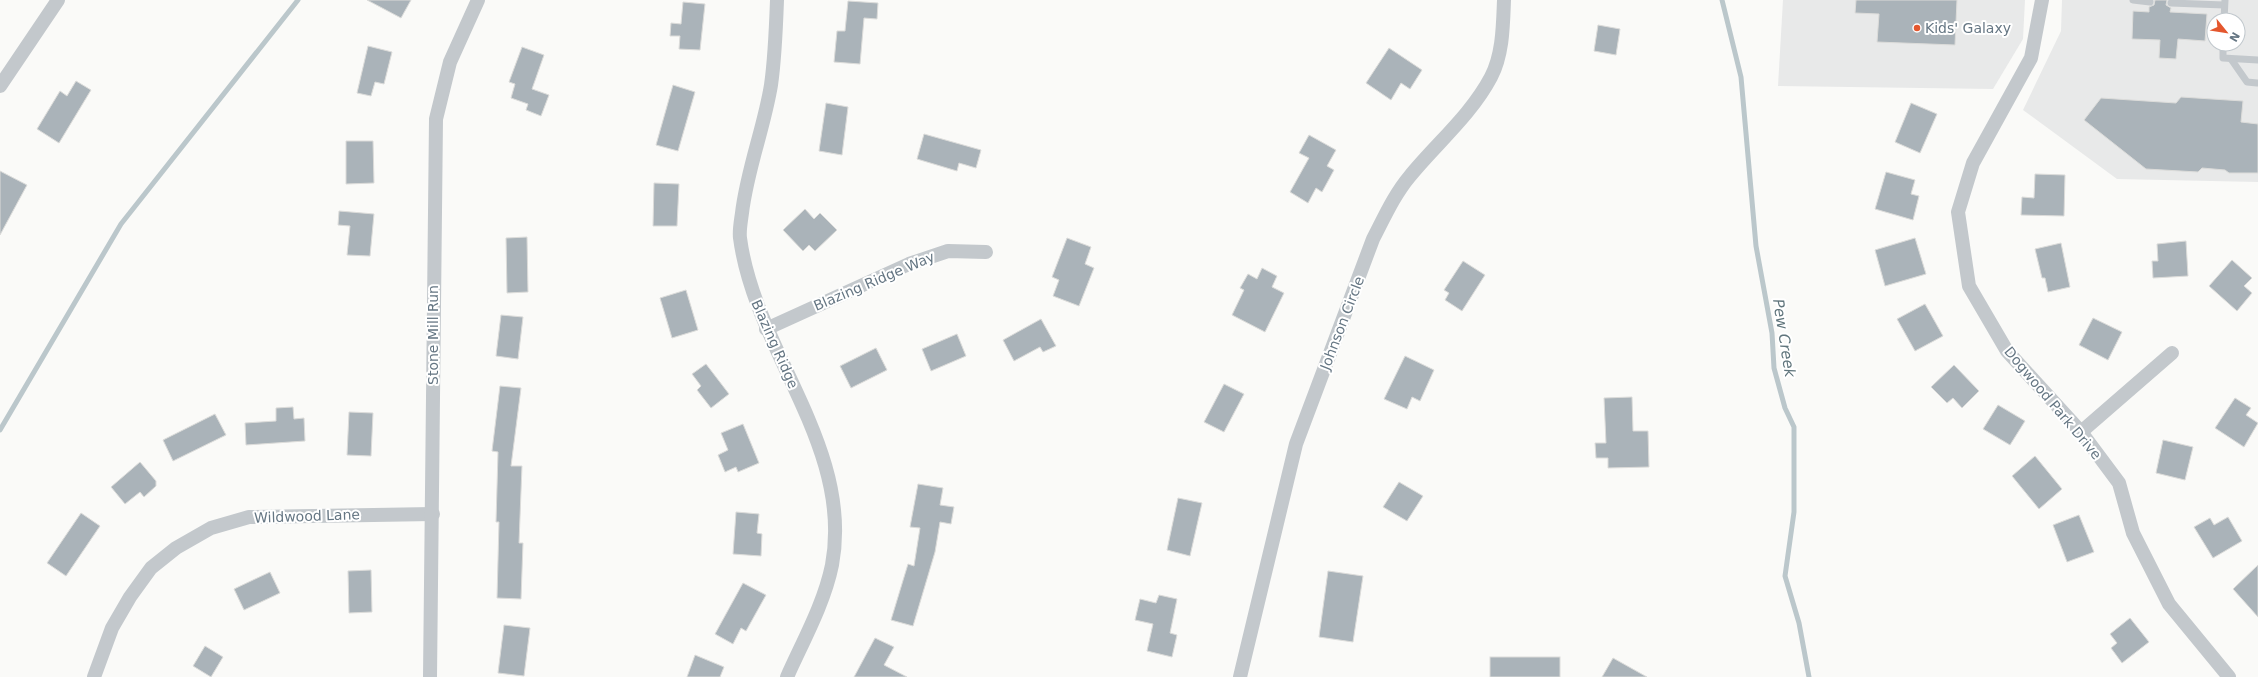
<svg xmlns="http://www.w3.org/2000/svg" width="2258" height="677" font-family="'DejaVu Sans',sans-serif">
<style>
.built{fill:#e8e9e9;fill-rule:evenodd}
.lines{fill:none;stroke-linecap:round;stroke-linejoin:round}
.stream{stroke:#bbc7cb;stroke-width:5}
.building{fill:#aab3b9;stroke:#dcdcda}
.lane{stroke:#c3c8cc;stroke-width:7}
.street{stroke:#c3c8cc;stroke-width:14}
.poi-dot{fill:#e4572e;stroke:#fff;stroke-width:1.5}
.labels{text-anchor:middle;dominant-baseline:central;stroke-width:4;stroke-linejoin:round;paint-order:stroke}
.poi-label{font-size:14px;fill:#657683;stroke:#fff;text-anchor:start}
.street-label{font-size:14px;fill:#657683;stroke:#fff}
.water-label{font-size:15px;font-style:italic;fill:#60757c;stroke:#fff}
</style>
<rect width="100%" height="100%" fill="#fafaf8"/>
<g class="built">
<polygon points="1783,0 2025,0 2023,39 1993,89 1778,86"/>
<path d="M2062 0H2258V182L2117 179 2023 110 2061 31ZM2214 20H2238V44H2214Z"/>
</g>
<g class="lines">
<g class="stream">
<polyline points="1722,0 1741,77 1756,246 1772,333 1774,368 1785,408 1794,427 1794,512 1785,576 1799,623 1809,677"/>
<polyline points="0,430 121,224 298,0"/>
</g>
</g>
<g class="building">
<polygon points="367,0 411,0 401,18"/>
<polygon points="1856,0 1957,0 1955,45 1877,42 1879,14 1855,13"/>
<polygon points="2155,0 2167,0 2166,5 2171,8 2170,12 2207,14 2205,41 2178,39 2176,59 2159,58 2160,40 2132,39 2133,11 2149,12 2149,7 2154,5"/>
<polygon points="848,1 878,3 877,19 864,18 860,64 834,62 837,31 845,31"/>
<polygon points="683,2 705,4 700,50 679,49 680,36 670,36 671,23 681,24"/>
<polygon points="1598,25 1620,29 1616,55 1594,51"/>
<polygon points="368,46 392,52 384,84 375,82 371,96 357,93"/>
<polygon points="522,47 544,55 532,89 549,95 541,116 526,110 528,104 511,98 515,84 509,82"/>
<polygon points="1389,48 1422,70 1410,89 1401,83 1391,100 1366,83"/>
<polygon points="76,81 91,90 59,143 37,129 60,91 67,96"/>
<polygon points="673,85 695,92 678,151 656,145"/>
<polygon points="2181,97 2243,101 2241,122 2258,124 2258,173 2229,173 2225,170 2202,168 2198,172 2146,169 2084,120 2101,98 2176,103"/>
<polygon points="826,103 848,107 842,155 819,151"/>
<polygon points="1911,103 1937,114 1920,153 1895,142"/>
<polygon points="924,134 981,150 976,168 959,163 957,171 917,159"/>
<polygon points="1309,135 1336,150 1327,166 1334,170 1322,192 1316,188 1308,203 1290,192 1309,158 1299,153"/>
<polygon points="346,141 373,141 374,183 346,184"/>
<polygon points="0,171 27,185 0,235"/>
<polygon points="1886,172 1915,180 1911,194 1919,196 1913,220 1875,209"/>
<polygon points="2035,174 2065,175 2064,216 2021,215 2022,197 2034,198"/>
<polygon points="654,183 679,184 677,226 653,226"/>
<polygon points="805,209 814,219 820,213 837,230 815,251 809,245 803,251 783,230"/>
<polygon points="339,211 374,214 370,256 347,255 350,226 338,225"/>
<polygon points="527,237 528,292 507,293 506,238"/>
<polygon points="1067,238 1091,247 1085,264 1094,268 1079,306 1053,296 1059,280 1052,277"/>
<polygon points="1915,238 1926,274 1885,286 1875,250"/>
<polygon points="2186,241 2188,276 2153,278 2152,261 2158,261 2157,244"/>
<polygon points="2061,243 2070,287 2048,292 2045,278 2042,278 2035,249"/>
<polygon points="2232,260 2252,278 2244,286 2252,293 2237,311 2209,286"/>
<polygon points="1463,261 1485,275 1462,311 1445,300 1449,293 1444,290"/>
<polygon points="1262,268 1277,276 1272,287 1284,293 1265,332 1232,315 1244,290 1240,288 1248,274 1257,279"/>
<polygon points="686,290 698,330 672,338 660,298"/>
<polygon points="1925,304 1943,336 1915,351 1897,319"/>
<polygon points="501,315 523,317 518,359 496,356"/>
<polygon points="2093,318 2122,332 2108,360 2079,345"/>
<polygon points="1041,319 1056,346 1043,352 1040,347 1014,361 1003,340"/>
<polygon points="957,334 966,356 931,371 922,349"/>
<polygon points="876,348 887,370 851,388 840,366"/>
<polygon points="1405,356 1434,370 1420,401 1412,397 1407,409 1384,399"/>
<polygon points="706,364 729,394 711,408 697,390 701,386 692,374"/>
<polygon points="1954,365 1979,391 1962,408 1953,398 1947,403 1931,387"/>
<polygon points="1224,384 1244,394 1224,432 1204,422"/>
<polygon points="500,386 521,388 511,466 522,466 519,543 523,543 521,599 497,598 499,522 496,522 498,452 492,451"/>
<polygon points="1632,397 1633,431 1648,431 1649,467 1608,468 1608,458 1596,458 1595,443 1606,443 1604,398"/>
<polygon points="2235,398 2251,408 2246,415 2258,423 2244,447 2215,428"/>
<polygon points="1998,405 2025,421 2010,445 1983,429"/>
<polygon points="293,407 294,419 304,418 305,441 246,445 245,423 276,421 276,408"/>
<polygon points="349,412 373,413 371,456 347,455"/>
<polygon points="215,414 226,435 173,461 163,440"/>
<polygon points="743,424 759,463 738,472 736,467 725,472 718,455 728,450 721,433"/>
<polygon points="2163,440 2193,447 2185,480 2156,473"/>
<polygon points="2035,456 2062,489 2039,509 2012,476"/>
<polygon points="140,462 156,481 156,486 144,497 140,492 125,504 111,487"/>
<polygon points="1399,482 1423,496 1407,521 1383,507"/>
<polygon points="918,484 943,488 940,505 954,507 951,524 940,522 935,552 913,626 891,620 908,564 914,566 920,528 910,527"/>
<polygon points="1178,498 1202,503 1190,556 1167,550"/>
<polygon points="736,512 759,514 757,533 762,534 761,556 733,554"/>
<polygon points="81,513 100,526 66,576 47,563"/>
<polygon points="2079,515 2094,552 2067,562 2053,525"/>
<polygon points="2228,517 2242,541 2213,558 2194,527 2210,518 2214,525"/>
<polygon points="2258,565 2258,617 2233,589"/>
<polygon points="371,570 372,612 349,613 348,571"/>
<polygon points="1328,571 1363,576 1353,642 1319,637"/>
<polygon points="270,572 280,593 244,610 234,589"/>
<polygon points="743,583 766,595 746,631 741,628 733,644 715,634"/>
<polygon points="1159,595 1177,599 1170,633 1177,635 1172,657 1147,651 1153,624 1135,620 1140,599 1156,603"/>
<polygon points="2130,618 2149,642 2122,663 2111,648 2117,643 2110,634"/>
<polygon points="504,625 530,628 524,676 498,673"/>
<polygon points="875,638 894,647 884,665 907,677 854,677"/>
<polygon points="205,646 223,657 211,677 193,666"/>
<polygon points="695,655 724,667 720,677 687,677"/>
<rect x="1490" y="657" width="70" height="20"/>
<polygon points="1613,658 1647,677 1602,677"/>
</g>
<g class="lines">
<g class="lane">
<polyline points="2133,0 2150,2"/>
<polyline points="2171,3 2224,5"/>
<polyline points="2224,20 2225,0"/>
<polyline points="2223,44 2223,58 2258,60"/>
<polyline points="2231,59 2247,82 2257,83"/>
</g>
<g class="street">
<path d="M777 0C776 28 775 57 771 85 764 128 747 170 742 213 741 221 739 230 740 238 755 351 854 447 832 565 824 604 803 641 787 677"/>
<polyline points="2042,0 2031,58 1973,163 1958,212 1969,286 2007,351 2081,432 2119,483 2133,533 2169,604 2229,677"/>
<polyline points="0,86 58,0"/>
<polyline points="766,329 909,264 948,251 986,252"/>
<polyline points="2081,432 2172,353"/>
<polyline points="94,677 112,628 130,597 151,568 176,548 211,528 249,517 433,514"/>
<polyline points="430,677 436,119 450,62 478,0"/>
<path d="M1240 677 1296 444 1373 239C1384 218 1394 195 1410 176 1436 144 1471 115 1491 77 1503 54 1503 25 1504 0"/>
</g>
</g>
<circle class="poi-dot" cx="1917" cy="28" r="4"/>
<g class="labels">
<g class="poi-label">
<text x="1925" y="28">Kids' Galaxy</text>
</g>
<g class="street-label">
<text transform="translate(874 281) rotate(-23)">Blazing Ridge Way</text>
<text transform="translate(1342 323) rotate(-69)">Johnson Circle</text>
<text transform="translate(433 335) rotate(-90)">Stone Mill Run</text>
<text transform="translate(775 344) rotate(66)">Blazing Ridge</text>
<text transform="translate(2053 403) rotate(50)">Dogwood Park Drive</text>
<text transform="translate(307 516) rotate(-2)">Wildwood Lane</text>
</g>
<g class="water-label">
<text transform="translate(1784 338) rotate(81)">Pew Creek</text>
</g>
</g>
<g transform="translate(2226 32) rotate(120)"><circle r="19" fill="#ffffff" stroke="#c1c8cd"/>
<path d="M0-3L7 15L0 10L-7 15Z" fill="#e4572e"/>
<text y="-6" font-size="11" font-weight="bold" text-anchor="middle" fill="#657683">N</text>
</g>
</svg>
